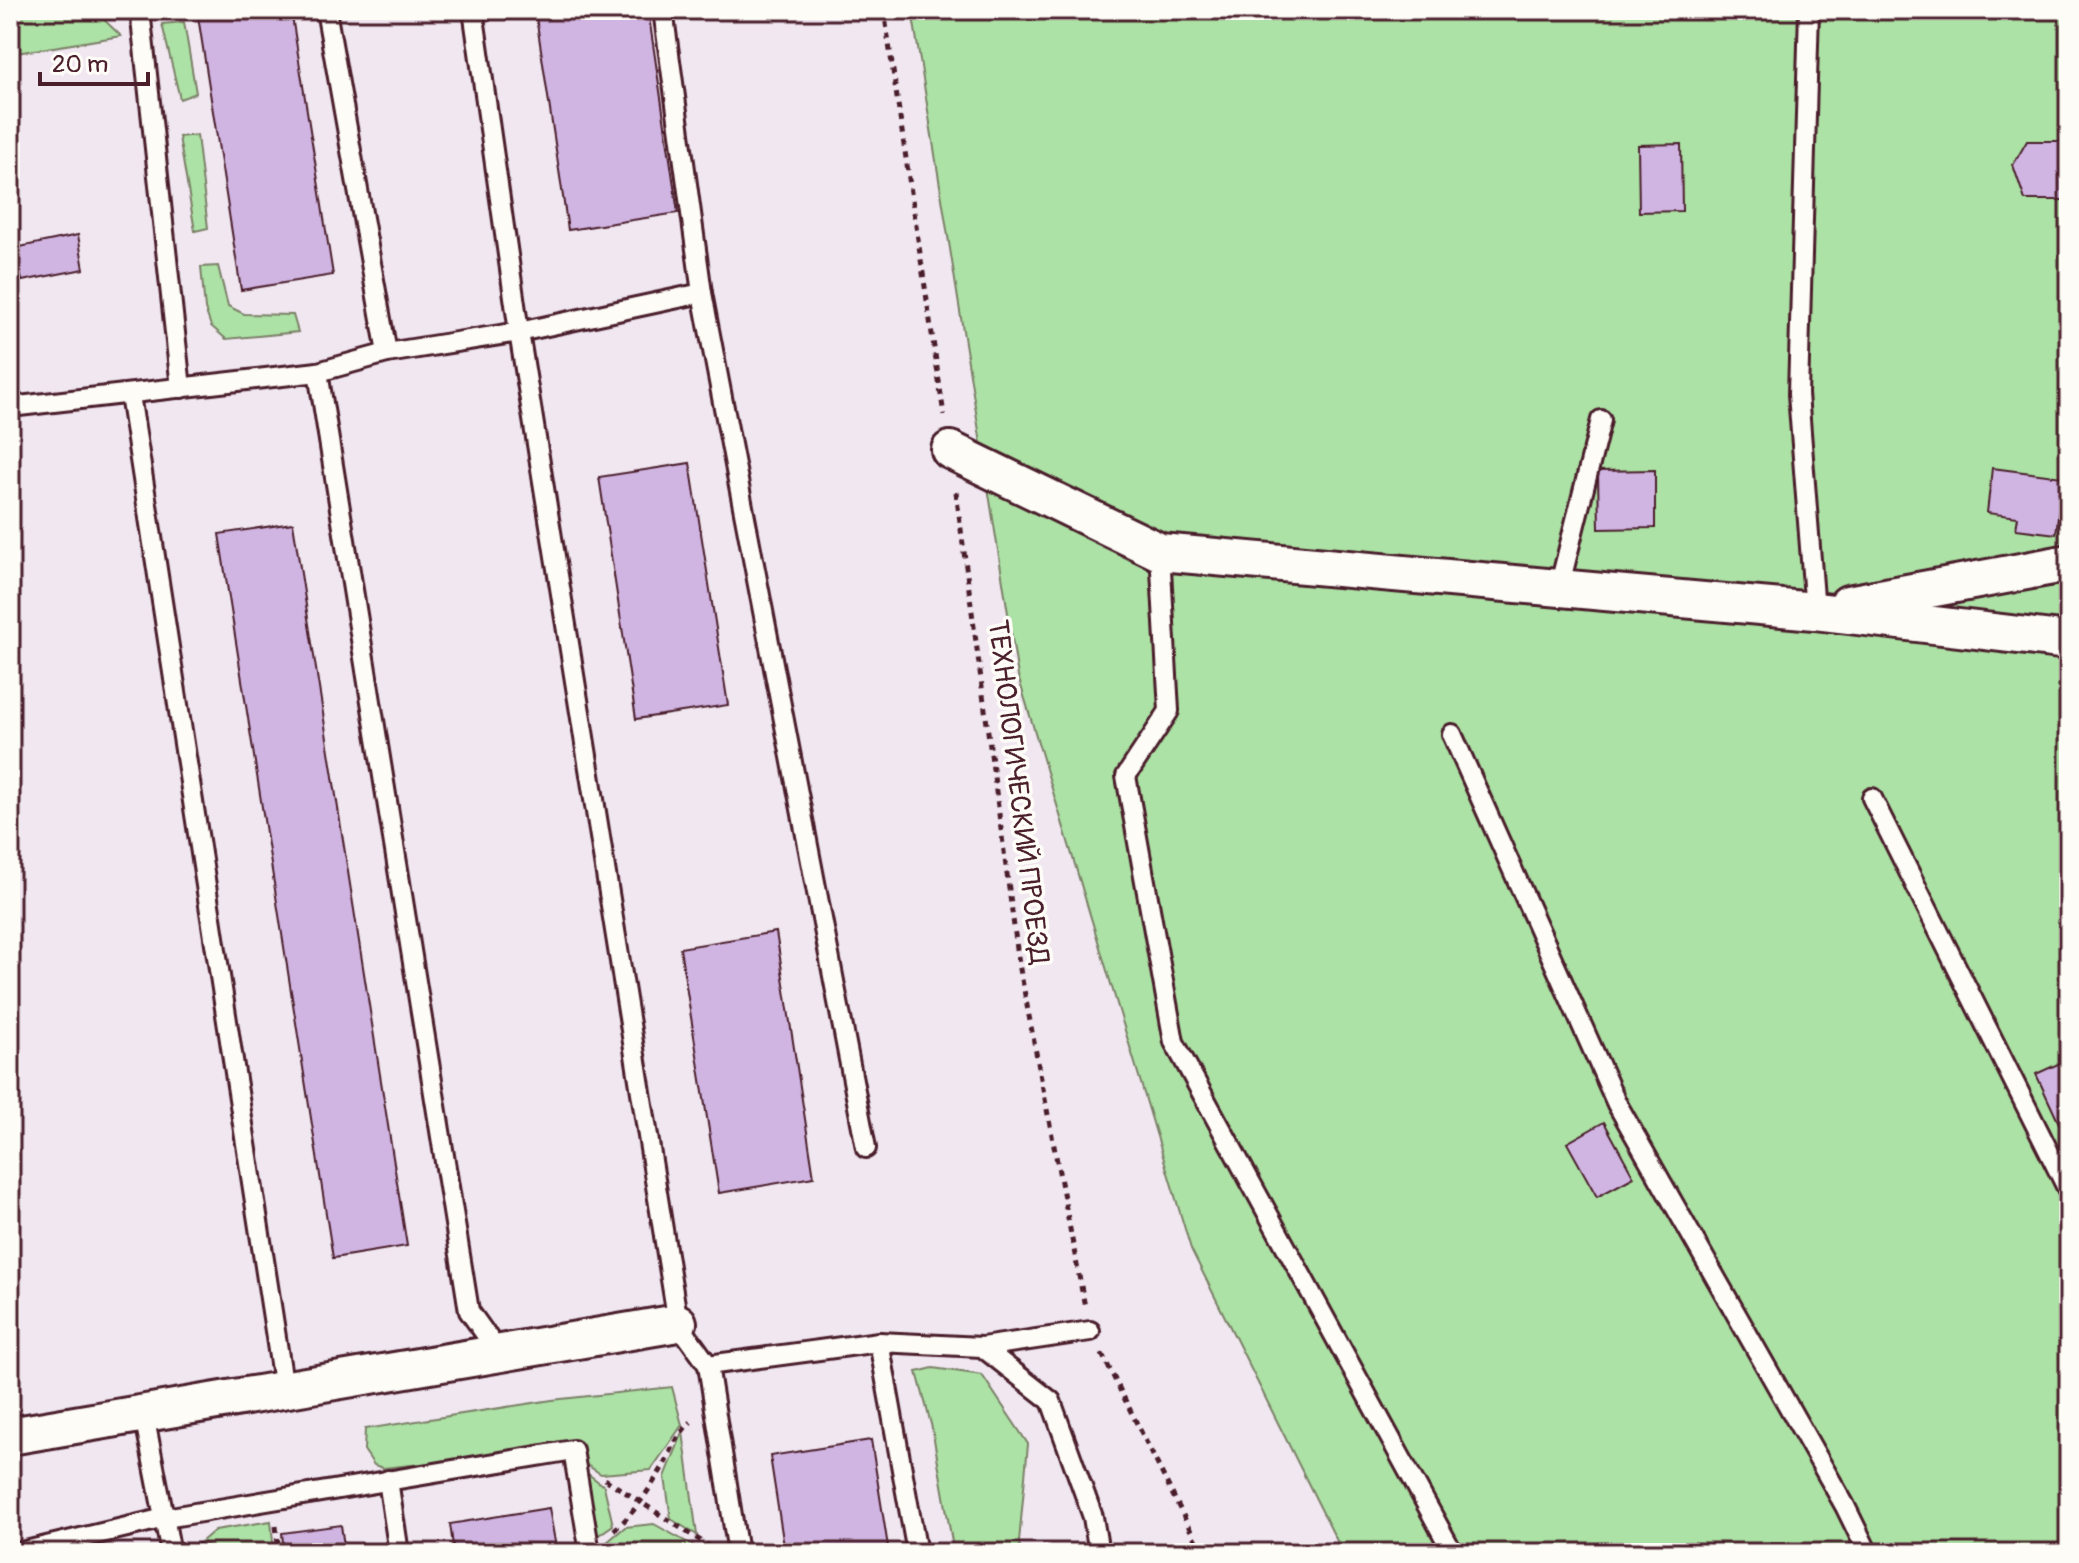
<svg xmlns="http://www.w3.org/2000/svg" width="2079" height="1563" font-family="Pangolin,sans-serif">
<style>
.green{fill:#ace2a5;stroke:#7b8068;stroke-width:2}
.building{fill:#d0b5e3;stroke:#4a1f2b;stroke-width:2}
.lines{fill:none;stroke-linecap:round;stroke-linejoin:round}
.service-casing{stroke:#4a1f2b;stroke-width:24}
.minor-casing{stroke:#4a1f2b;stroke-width:42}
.path{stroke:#4a1f2b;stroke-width:5;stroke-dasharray:6 6;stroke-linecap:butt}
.service{stroke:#fdfcf7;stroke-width:18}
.minor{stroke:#fdfcf7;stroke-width:36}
.labels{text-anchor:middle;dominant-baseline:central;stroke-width:7;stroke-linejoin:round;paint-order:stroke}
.street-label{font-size:28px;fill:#4a1f2b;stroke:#fdfcf7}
</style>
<rect width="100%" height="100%" fill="#f0e7f1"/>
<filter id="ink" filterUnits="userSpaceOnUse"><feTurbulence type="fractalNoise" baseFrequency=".0125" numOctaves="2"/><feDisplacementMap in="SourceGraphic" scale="16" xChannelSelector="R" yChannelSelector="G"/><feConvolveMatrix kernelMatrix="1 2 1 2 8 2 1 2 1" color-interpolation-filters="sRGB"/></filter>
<g filter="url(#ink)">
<g class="green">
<polygon points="10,10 94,10 121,36 10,54"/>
<polygon points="912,10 2069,10 2069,1553 1343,1553 1191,1249 1018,676"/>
<polygon points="184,22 196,93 180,99 162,24"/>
<polygon points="197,135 208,228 195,231 179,137"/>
<polygon points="218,266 228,306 244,314 293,315 298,332 226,339 211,326 205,309 201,267"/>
<polygon points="933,1368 982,1375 1028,1444 1019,1542 1021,1553 954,1553 932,1428 917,1372"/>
<polygon points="672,1387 682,1425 651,1470 601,1474 561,1449 383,1468 374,1465 364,1450 365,1429 552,1400"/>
<polygon points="683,1432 697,1535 671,1519 665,1477"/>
<polygon points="563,1455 604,1486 613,1525 580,1548"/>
<polygon points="271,1521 274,1553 224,1553 201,1542 215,1530"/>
<polygon points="654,1524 699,1549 700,1553 594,1553 625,1527"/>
</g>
<g class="building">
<polygon points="197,10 291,10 333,275 241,290"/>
<polygon points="535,10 648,10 678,213 568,230"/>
<polygon points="2027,141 2069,141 2069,200 2025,200 2013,165"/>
<polygon points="1681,144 1682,211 1639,212 1638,145"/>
<polygon points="78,235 84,269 22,281 15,248"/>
<polygon points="690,463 728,705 636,719 599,477"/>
<polygon points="1992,468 2063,477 2056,534 2016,529 2018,517 1987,513"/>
<polygon points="1655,470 1655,528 1599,529 1598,471"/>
<polygon points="293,523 407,1246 333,1258 219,534"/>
<polygon points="776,932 814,1177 719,1193 680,948"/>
<polygon points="2069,1059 2069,1130 2063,1132 2036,1074"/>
<polygon points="1604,1122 1634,1177 1597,1197 1567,1143"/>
<polygon points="871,1440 889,1553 785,1553 770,1456"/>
<polygon points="549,1508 557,1553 454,1553 450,1524"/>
<polygon points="341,1525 345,1553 284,1553 282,1533"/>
</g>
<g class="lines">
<defs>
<g id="service">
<polyline points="140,10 181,388"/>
<polyline points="326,10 387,353"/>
<polyline points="473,10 519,332 678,1323 708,1365 738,1553"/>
<polyline points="663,10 702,293 866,1148"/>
<polyline points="1809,10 1798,394 1815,611"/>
<polyline points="318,372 469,1311 499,1353"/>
<polyline points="130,395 284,1389"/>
<polyline points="10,407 318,372 387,353 519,332 702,293"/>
<polyline points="1160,552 1169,711 1126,776 1174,1042 1453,1553"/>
<polyline points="1559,588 1601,420"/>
<polyline points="1452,734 1617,1104 1845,1506 1868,1553"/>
<polyline points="1872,798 2069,1192"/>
<polyline points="879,1342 917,1553"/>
<polyline points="982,1347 1090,1331"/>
<polyline points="708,1365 879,1342 982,1347 1051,1401 1093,1517 1099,1553"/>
<polyline points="144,1415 171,1553"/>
<polyline points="388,1480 399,1553"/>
<polyline points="17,1553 165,1518 573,1450 590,1553"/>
</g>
<g id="minor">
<polyline points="950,450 1160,552 1815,611 2069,641"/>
<polyline points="1848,604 2069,563"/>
<polyline points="10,1436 678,1323"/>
</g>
</defs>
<use href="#service" class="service-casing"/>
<use href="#minor" class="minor-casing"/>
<g class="path">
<polyline points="884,10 944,415"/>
<polyline points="956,492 1019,964 1085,1307"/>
<polyline points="1102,1354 1202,1553"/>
<polyline points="605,1479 710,1547"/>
<polyline points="276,1526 279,1553"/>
<path d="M614 1530C634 1514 651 1487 664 1465 672 1450 678 1433 691 1422"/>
<polyline points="197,1544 213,1553"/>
</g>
<use href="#service" class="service"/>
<use href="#minor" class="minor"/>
</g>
</g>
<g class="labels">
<g class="street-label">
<text transform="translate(1018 792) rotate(83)">ТЕХНОЛОГИЧЕСКИЙ ПРОЕЗД</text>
</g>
</g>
<rect width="2079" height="1563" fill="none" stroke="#fdfcf7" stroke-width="40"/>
<rect x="20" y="20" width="2039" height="1523" fill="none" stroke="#4a1f2b" stroke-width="3" filter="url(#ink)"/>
<path d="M40 72v12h108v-12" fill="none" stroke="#4a1f2b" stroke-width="4"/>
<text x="52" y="72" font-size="24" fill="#4a1f2b" stroke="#fdfcf7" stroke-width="6" paint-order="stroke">20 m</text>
</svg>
